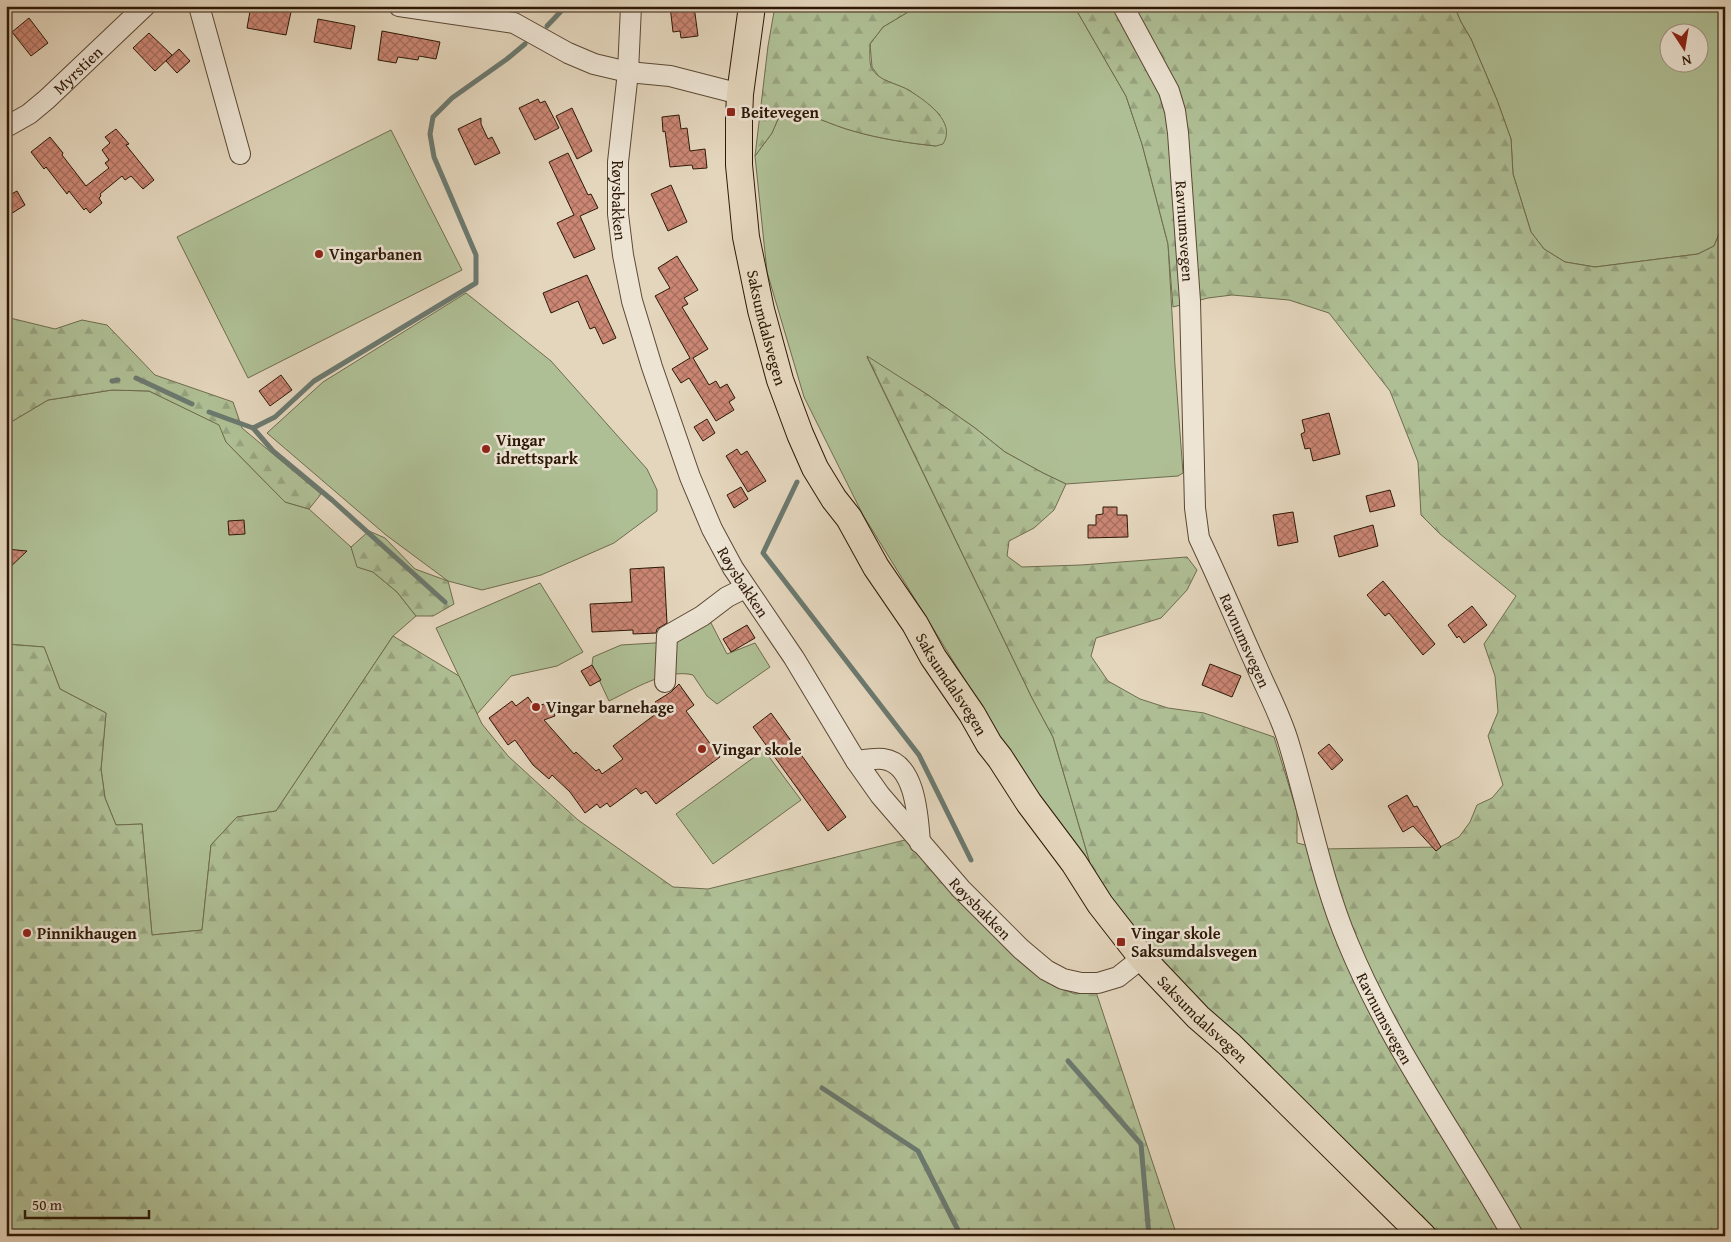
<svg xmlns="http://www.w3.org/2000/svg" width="1731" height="1242" font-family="'Gentium Book Plus',serif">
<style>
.green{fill:#afbf95;stroke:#6e6c4e;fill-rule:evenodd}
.forest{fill:url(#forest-firs);stroke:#6e6c4e}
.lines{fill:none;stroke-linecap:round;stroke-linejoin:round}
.stream{stroke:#6b796f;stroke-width:5}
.building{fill:url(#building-cross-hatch);stroke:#2d1806}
.minor-casing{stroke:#5b4834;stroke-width:22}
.major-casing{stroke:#2d1806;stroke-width:28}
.minor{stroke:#ede4d4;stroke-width:20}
.major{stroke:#e4d6bd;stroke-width:26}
.poi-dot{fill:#8f2418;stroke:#ede4d4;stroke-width:2}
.labels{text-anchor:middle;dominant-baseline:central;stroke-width:5;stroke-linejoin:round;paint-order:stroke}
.street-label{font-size:16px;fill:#2d1806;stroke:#ede4d4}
.poi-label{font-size:16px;font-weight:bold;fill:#2d1806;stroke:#ede4d4;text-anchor:start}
</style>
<defs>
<pattern id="forest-firs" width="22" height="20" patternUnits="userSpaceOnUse" patternTransform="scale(1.25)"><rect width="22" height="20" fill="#afbf95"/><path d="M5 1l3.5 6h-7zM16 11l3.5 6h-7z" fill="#97a37f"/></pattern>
<pattern id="building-cross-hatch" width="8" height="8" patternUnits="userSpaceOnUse" patternTransform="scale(1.25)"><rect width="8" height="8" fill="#cb8674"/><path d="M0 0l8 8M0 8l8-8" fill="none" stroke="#a56d5d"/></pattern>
</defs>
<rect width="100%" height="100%" fill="#e4d6bd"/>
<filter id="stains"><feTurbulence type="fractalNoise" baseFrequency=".004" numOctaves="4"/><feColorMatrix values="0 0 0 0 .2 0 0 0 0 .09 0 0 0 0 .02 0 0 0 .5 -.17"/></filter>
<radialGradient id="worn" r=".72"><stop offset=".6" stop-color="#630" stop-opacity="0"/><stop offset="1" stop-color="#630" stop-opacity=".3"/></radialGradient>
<g class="green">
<path d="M918 6H1074L1126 96 1142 144 1168 244 1175 366 1183 473 1178 476 1066 484 1043 473 1005 452 975 428 928 395 867 357 1032 698 1053 737 1095 880 1028 782 863 515 804 397 767 272 755 156 772 133 778 119 787 111C810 113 831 125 853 131 881 139 908 143 936 146L940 115 933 108 909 90 880 78 872 67 870 44 883 27Z"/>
<path d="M1454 6H1725V220L1714 246 1698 254 1595 267 1565 262 1544 249 1531 232 1513 174 1511 139 1497 100 1471 39 1461 22ZM1668 32H1698V62H1668Z"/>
<polygon points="391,130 462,270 248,378 177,237"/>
<polygon points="466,293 551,361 647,469 657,490 657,511 614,543 541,575 482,590 448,581 386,535 267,433 323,382"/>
<polygon points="112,390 149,391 220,425 226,442 285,502 309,509 351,547 358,567 373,572 397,592 416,616 393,636 276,811 237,817 211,845 202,930 152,935 142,824 116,825 105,798 101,769 106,713 60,689 44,647 6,644 6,425 48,400"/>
<polygon points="540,583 583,652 557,666 511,676 477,714 436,628"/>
<path d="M710 621 727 654 755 643 770 667 717 704 707 696 693 675C667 668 632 690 609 701L592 665 593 657 621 645 671 642Z"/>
<polygon points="764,750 801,800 713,864 676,814"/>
</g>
<g class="forest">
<path d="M775 6H918L883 27 870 44C870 51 869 60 871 67 878 82 898 83 910 91 926 101 957 122 943 144L936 146C908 143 881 139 853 131 831 125 810 113 787 111L778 119 772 133 755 156 768 46Z"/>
<polygon points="1074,6 1454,6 1461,22 1471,39 1497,100 1511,139 1513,174 1531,232 1544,249 1565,262 1595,267 1698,254 1714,246 1725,220 1725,1236 1434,1236 1309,1115 1146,944 1095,880 1053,737 1032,698 867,356 928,395 975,428 1005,452 1043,473 1066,484 1054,510 1034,528 1009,541 1007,556 1022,567 1081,565 1187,557 1197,570 1187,590 1161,618 1096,638 1091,656 1108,681 1140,699 1168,708 1204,713 1274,737 1297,812 1297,843 1322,849 1440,847 1459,837 1470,822 1477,805 1492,798 1503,785 1488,736 1498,712 1495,676 1484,644 1516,596 1440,534 1421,515 1418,462 1390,391 1329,313 1289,300 1232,295 1208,298 1173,307 1168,244 1142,144 1126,96"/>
<polygon points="6,317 55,329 82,320 107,325 155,375 233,402 242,428 321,494 309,509 285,502 226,442 219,425 149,391 112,390 48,400 6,425"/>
<polygon points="369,531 385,538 415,569 448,581 454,604 433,616 416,616 397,592 373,572 357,567 351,547"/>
<polygon points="393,636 459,676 482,724 508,756 578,820 673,887 708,889 905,840 1025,966 1054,986 1075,994 1096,992 1177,1236 6,1236 6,644 44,647 60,689 106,713 101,769 105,798 116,825 142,824 152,935 202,930 211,845 237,817 276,811"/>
</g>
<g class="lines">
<g class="stream">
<polyline points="547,26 566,6"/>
<polyline points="136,378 192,404"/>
<polyline points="112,381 118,380"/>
<polyline points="209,412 253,428 275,417 314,381 476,283 476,255 434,157 430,134 433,117 452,98 507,59 525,44"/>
<polyline points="253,428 273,451 332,500 445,602"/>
<polyline points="797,482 763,553 919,755 971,860"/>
<polyline points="1068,1061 1141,1144 1149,1236"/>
<polyline points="822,1088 918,1151 961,1236"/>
</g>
</g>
<g class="building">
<polygon points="251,6 263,6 291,12 286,35 247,28"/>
<polygon points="670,6 694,6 698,36 681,38 680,31 673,32"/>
<polygon points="29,18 48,43 31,56 12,32"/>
<polygon points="318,19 355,26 351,49 314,42"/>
<polygon points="382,31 440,42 436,59 419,56 418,60 398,57 396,63 378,60"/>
<polygon points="149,33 172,55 155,71 133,48"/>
<polygon points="179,49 190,61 177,73 166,61"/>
<polygon points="538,99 540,103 545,101 559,128 535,140 519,108"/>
<polygon points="572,108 592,151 577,159 556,116"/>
<polygon points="679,115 681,129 687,128 690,151 705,149 707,168 693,169 692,165 670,167 665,131 663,132 662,117"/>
<polygon points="481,118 481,124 488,139 492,137 500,153 475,165 458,129"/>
<polygon points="116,129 129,144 126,145 154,180 143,189 131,176 125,180 122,176 100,194 101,196 99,198 102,203 90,213 86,208 84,210 69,191 67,194 46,167 44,169 31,152 50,137 63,153 62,155 86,186 109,168 105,163 109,160 102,150 110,143 105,137"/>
<polygon points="568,153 588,195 591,194 598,208 580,216 595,249 574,258 557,223 574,215 549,162"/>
<polygon points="671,185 687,222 668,231 651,194"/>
<polygon points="17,191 25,205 6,217 6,197"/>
<polygon points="677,256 698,290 684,298 688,304 682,307 708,349 693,358 709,385 716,381 720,388 727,384 735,398 729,402 734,410 716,421 689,378 681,383 672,369 690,358 655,296 670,288 658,268"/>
<polygon points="587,275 616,338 603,344 595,327 590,329 578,301 551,313 543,293"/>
<polygon points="281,375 292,390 270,406 259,391"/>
<polygon points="1329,413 1340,454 1313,461 1310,448 1305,449 1301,434 1305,432 1302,420"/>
<polygon points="707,419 715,433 703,441 694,427"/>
<polygon points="737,449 741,455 747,451 766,481 748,492 726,456"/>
<polygon points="741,487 748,499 734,508 727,495"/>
<polygon points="1390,490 1395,506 1370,512 1366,496"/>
<polygon points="1103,507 1117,507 1117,515 1127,515 1128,537 1088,538 1088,525 1096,525 1096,515 1103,514"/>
<polygon points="1293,512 1298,542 1278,546 1273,515"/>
<polygon points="244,520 245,534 229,535 228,521"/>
<polygon points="1373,525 1378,546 1339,557 1334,536"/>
<polygon points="6,549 27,551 6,571"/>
<polygon points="664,567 667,623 657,629 656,633 633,634 633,630 592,632 590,604 632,602 630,569"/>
<polygon points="1383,581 1435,644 1423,655 1389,613 1385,616 1367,595"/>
<polygon points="1472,606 1487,625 1464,643 1459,636 1457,638 1448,625"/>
<polygon points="747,625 755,638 731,652 723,639"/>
<polygon points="1210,664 1241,676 1232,697 1202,685"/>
<polygon points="592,665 601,680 590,686 581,671"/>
<polygon points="679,684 694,705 686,711 720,757 656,804 646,791 641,794 636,788 610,807 607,803 600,808 597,804 585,813 570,792 552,775 549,779 533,765 515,740 508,745 489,718 512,701 516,706 528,697 535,707 550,702 555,716 544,720 574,754 576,752 596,771 599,769 602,774 623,759 613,746 661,710 655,702 671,692"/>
<polygon points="771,713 846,817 828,831 753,727"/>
<polygon points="1329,744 1343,760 1332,770 1318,753"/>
<polygon points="1407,795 1414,807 1417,806 1441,847 1436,851 1413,826 1403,832 1388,806"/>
</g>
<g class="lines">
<defs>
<g id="minor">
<polyline points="199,6 240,154"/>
<polyline points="399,6 514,23 568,53 594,64 628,72 670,76 740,94"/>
<path id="s1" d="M631 6 628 72 618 162V214L623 255 632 301 652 367 690 477 712 529 733 568 794 658 856 761 880 795 961 889 1021 949 1046 970 1063 979 1081 983H1098L1118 977 1142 958"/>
<path id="s2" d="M1123 6 1169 91 1175 111 1178 133 1190 301 1195 508 1199 538C1219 580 1237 623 1256 665 1267 691 1281 716 1289 744 1309 810 1321 879 1348 943 1391 1047 1458 1138 1513 1236"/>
<path id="s3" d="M6 127 29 114 47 99 145 6"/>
<polyline points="665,682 667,636 702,616 727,597 745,588"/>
<path d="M856 761C864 760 875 758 883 759 916 763 918 818 920 843"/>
</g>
<g id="major">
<path id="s4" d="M752 6 740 94 739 118V165L746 237 761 310 780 380 800 434 815 468 834 499 849 518 876 567 915 624 933 657 972 714 989 744 1000 758 1029 803 1074 863 1100 904 1142 958 1198 1017 1230 1045 1423 1236"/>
</g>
</defs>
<use href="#minor" class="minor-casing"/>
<use href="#major" class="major-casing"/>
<use href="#minor" class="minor"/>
<use href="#major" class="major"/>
</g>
<g class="poi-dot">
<rect x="726" y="107" width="10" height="10" rx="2.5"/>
<circle cx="319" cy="254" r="5"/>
<circle cx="486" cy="449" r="5"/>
<circle cx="536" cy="707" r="5"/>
<circle cx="702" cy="749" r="5"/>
<circle cx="27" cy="933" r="5"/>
<rect x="1116" y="937" width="10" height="10" rx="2.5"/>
</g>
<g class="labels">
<g class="street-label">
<text stroke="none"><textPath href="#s3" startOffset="92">Myrstien</textPath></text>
<text stroke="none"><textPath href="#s1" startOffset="195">Røysbakken</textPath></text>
<text stroke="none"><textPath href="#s2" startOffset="238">Ravnumsvegen</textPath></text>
<text stroke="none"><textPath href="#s4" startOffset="325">Saksumdalsvegen</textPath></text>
<text stroke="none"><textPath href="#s1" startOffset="600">Røysbakken</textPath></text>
<text stroke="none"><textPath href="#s2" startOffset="658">Ravnumsvegen</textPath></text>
<text stroke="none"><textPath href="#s4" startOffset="730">Saksumdalsvegen</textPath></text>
<text stroke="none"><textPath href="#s1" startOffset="1005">Røysbakken</textPath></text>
<text stroke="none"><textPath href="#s2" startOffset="1062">Ravnumsvegen</textPath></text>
<text stroke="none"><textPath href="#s4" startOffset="1150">Saksumdalsvegen</textPath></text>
</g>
<g class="poi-label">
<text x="741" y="112">Beitevegen</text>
<text x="329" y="254">Vingarbanen</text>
<text x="496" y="440">Vingar<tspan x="496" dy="18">idrettspark</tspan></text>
<text x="546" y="707">Vingar barnehage</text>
<text x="712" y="749">Vingar skole</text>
<text x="37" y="933">Pinnikhaugen</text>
<text x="1131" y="933">Vingar skole<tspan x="1131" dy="18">Saksumdalsvegen</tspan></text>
</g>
</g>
<rect width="1731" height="1242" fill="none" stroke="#e4d6bd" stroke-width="25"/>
<rect x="8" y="8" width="1716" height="1227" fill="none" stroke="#2d1806" stroke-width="2.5"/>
<rect x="12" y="12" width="1706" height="1217" fill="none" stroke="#2d1806"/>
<g transform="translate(1684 48) rotate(168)"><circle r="24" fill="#ede4d4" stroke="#a09282"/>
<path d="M0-4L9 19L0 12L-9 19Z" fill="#8f2418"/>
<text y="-8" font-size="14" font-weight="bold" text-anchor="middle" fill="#2d1806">N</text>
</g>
<path d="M25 1210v8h124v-8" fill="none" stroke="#2d1806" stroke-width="2.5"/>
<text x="32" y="1210" font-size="15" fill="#2d1806" stroke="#ede4d4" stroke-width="4" paint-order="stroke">50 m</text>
<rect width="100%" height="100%" filter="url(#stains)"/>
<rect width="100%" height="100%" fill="url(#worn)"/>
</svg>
